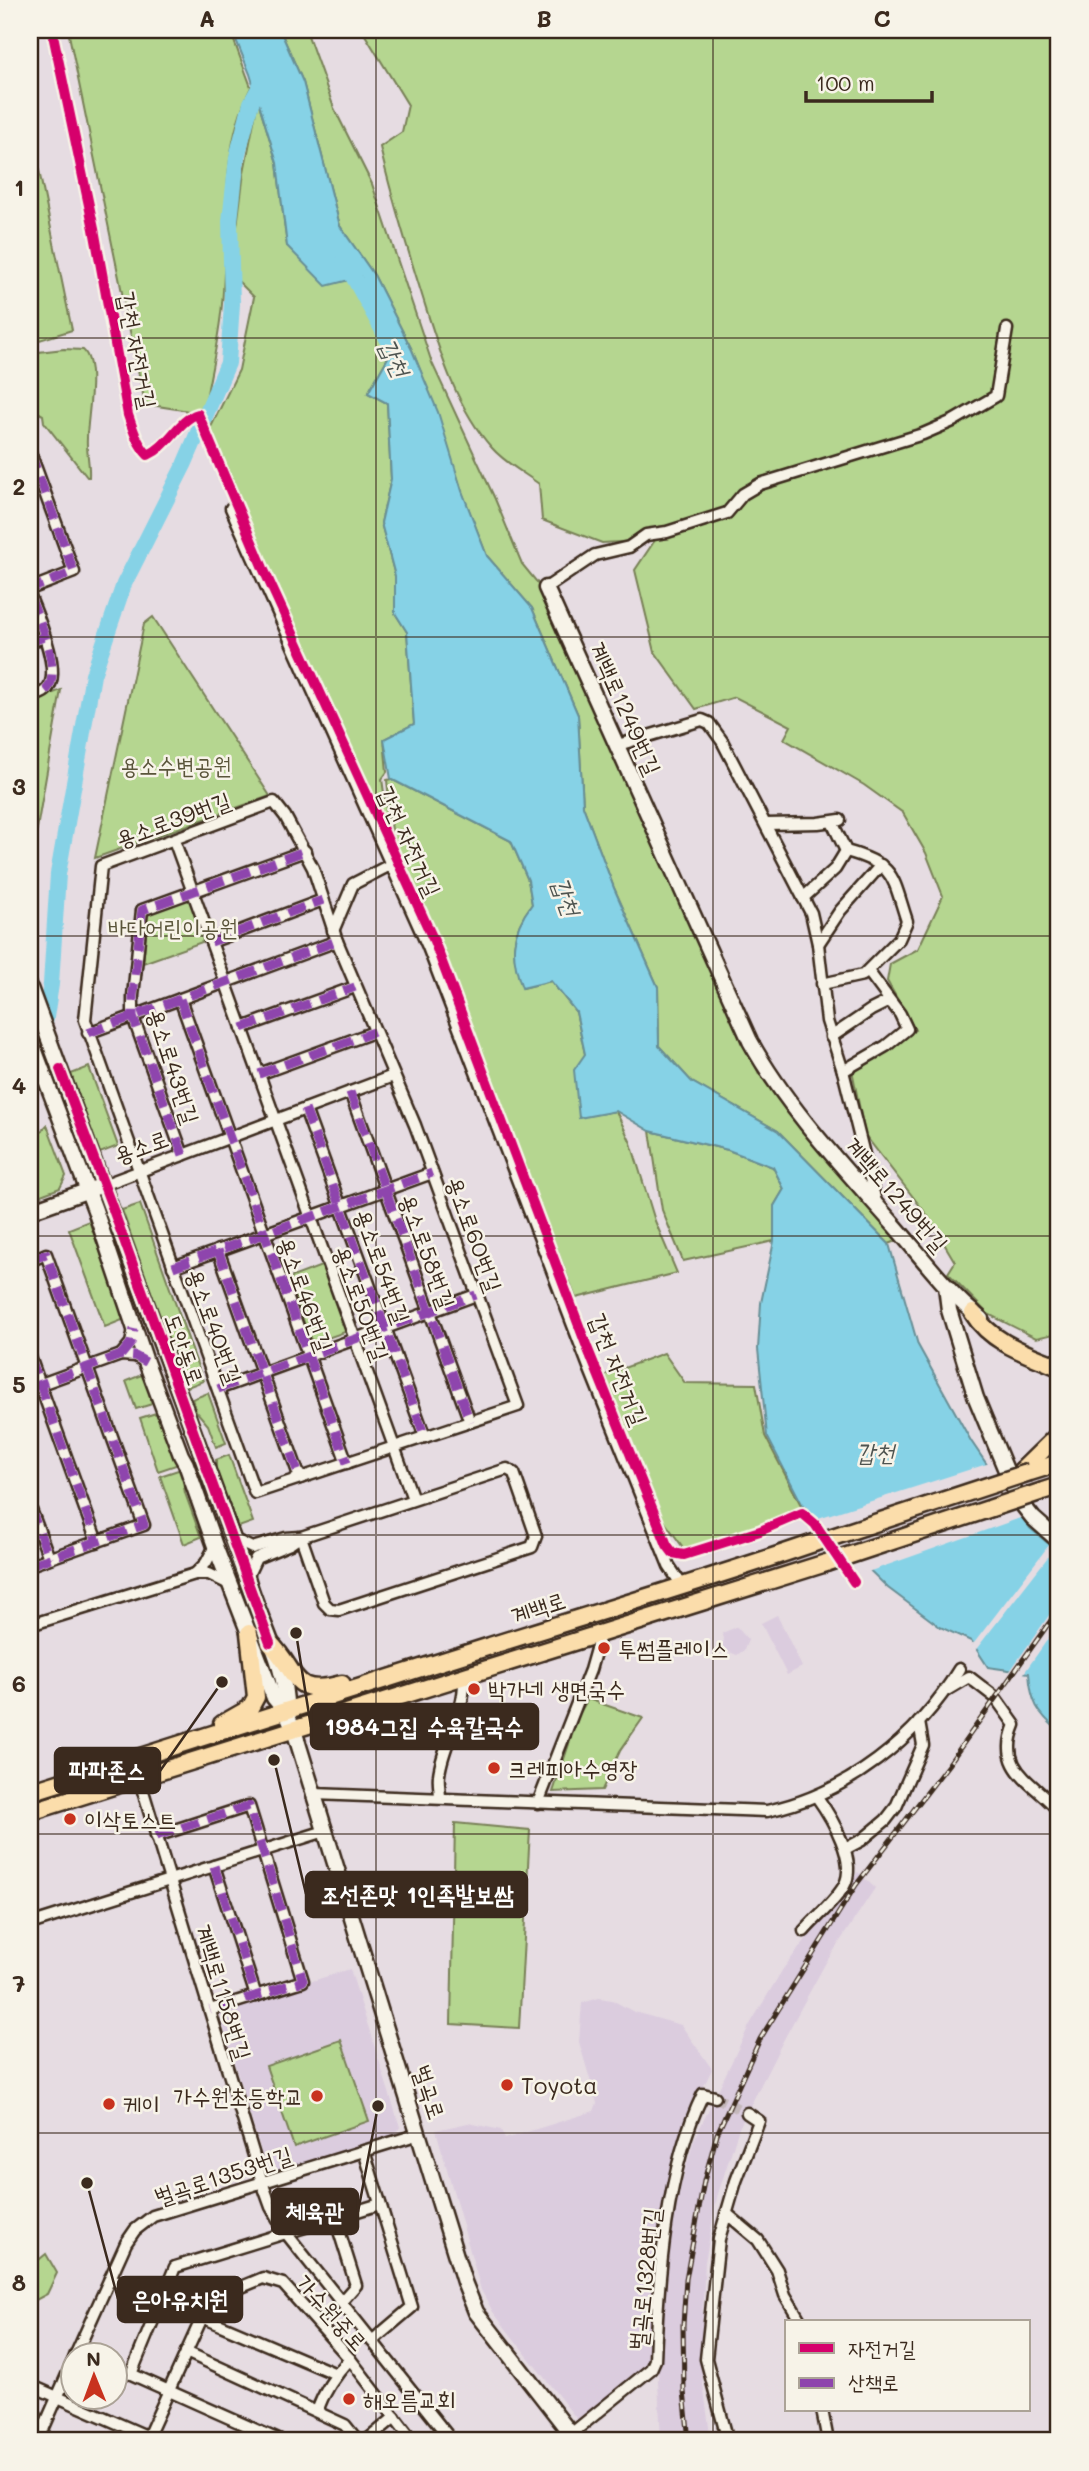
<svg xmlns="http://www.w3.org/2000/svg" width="1089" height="2471" font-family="Mali,'Poor Story',sans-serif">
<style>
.built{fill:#dbccde}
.green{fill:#b5d690;stroke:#788057;stroke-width:2}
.water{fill:#86d2e6;stroke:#688f96;stroke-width:2}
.pier{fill:#e6dce2}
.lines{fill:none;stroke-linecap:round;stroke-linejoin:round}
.river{stroke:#86d2e6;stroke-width:16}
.street-tunnel{stroke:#c4b8bb;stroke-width:10;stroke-dasharray:10 5;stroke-linecap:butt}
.street-casing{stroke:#3b2a1e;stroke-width:15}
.secondary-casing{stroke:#3b2a1e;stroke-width:19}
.primary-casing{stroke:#3b2a1e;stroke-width:21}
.street{stroke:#f7f3e8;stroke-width:10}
.secondary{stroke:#f7f3e8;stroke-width:14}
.primary{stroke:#fbddab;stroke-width:16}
.rail-casing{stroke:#3b2a1e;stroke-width:5}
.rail{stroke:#f7f3e8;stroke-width:2.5;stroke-dasharray:8;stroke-linecap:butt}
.primary-bridge-casing{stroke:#3b2a1e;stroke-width:21;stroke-linecap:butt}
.primary-bridge{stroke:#fbddab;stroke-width:16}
.quiet{stroke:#8e44ad;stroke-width:9;stroke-dasharray:18 9;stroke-linecap:butt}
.cycleway-casing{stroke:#f7f3e8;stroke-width:15}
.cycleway{stroke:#d6006c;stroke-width:10}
.grid{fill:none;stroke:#3b2a1e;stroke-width:2;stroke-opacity:0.55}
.poi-dot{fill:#c8321e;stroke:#f7f3e8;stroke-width:2.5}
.labels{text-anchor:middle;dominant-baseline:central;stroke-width:5;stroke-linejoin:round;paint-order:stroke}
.street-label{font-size:23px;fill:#3b2a1e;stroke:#f7f3e8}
.park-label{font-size:23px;fill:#5a553a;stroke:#f7f3e8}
.poi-label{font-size:23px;fill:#3b2a1e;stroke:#f7f3e8;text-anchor:start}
.water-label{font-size:24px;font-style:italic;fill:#4e5450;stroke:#f7f3e8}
.leader{fill:none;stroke:#3b2a1e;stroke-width:2.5}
.callout-dot{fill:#3b2a1e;stroke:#f7f3e8;stroke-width:2.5}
.callout{fill:#3b2a1e;stroke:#3b2a1e;stroke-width:2.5}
.callout-label{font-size:24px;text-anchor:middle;font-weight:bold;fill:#fff}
.neatline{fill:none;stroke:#3b2a1e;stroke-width:2.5}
.grid-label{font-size:23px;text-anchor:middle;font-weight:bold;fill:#3b2a1e}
</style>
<rect width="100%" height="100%" fill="#e6dce2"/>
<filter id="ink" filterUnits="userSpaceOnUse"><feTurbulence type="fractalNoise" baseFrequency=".0143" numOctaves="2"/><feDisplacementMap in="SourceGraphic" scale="14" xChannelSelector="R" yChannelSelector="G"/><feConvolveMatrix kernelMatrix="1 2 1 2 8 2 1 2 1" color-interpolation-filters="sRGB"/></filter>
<g filter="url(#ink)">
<g class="built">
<polygon points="777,1615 802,1667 787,1675 761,1623"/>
<polygon points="737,1627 748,1640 744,1650 737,1655 727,1651 722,1652 724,1638 722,1633"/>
<polygon points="858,1872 875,1888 825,1964 783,2041 739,2128 717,2197 705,2262 700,2362 711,2441 661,2441 658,2382 661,2292 668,2231 694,2140 749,2026 783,1969"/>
<polygon points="350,1969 400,2127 394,2136 268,2174 219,2011"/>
<polygon points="599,1998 612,2000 634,2012 681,2025 712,2069 683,2129 668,2177 659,2241 652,2359 650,2365 579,2422 493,2312 481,2290 436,2130 468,2123 501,2130 505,2139 594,2111 597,2103 579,2042 582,2003"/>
</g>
<g class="green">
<path d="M68 30H230L251 87C218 154 229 231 222 304 219 339 210 375 204 410L189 411 145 404Z"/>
<polygon points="280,30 306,30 334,108 372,184 432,363 495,499 522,564 545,592 759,1074 899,1240 889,1244 778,1131 692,1082 659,1046 658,987 614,888 583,806 578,715 532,608 487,556 462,492 437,412 412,350 374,275 340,226 303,82"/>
<path d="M362 30H1059V1333L1036 1338 988 1314 948 1273 955 1262 927 1215 865 1135 852 1070 915 1030 887 981 890 964 918 949 943 896 926 853 903 813 864 785 784 739 791 726 735 697 696 709 655 652 635 570 655 540 602 543 542 520 539 484C524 473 504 462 492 448 454 405 438 346 421 292 406 244 391 196 380 147L402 132 408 105Z"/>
<polygon points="258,101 277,163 287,246 361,277 390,354 368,393 387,403 391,479 381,523 395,576 395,613 407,632 414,724 384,739 387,772 382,779 390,835 387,836 266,570 209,431 239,370 254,297 238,281 235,242 244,172"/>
<polygon points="30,127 72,330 30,343"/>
<path d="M64 349 83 350C99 364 87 417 87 438 86 451 90 464 89 477H87L44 422 43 415C22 407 30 372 30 353Z"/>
<polygon points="153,617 270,796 95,858 144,624"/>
<polygon points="61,690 30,869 30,702"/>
<path d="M391 779 511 841 528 880 532 904C510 933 510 955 523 988L551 981 576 1012 585 1054 579 1117 616 1111 631 1143 655 1221 677 1273 576 1298 436 941 394 852 387 780Z"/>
<polygon points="187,897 190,899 205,941 143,963 148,912"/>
<polygon points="89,1067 118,1146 100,1153 71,1074"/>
<path d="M47 1125 66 1176 60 1188 30 1199C30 1171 25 1145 47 1125Z"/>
<polygon points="650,1131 728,1150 773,1167 784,1189 774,1206 774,1241 683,1261 662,1210"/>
<polygon points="140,1204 203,1381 185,1388 122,1210"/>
<polygon points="89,1221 125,1319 105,1327 69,1229"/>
<polygon points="324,1265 348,1327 345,1332 316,1342 311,1340 287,1279"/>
<polygon points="664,1353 685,1383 756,1384 765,1436 804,1511 685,1550 664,1521 605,1375"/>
<polygon points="144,1374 152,1404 136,1409 126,1381"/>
<polygon points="208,1393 226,1443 216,1447 208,1425 196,1411 192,1399"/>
<polygon points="156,1413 179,1464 158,1471 140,1418"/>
<polygon points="229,1455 253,1522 236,1528 216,1469 216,1460"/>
<polygon points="181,1469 185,1493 201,1537 184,1544 160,1476"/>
<polygon points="588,1699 643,1718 620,1751 602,1790 553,1792 579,1714"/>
<polygon points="455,1823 530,1830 519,2028 451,2024"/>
<polygon points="341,2040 369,2121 294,2147 266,2066"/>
<polygon points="46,2254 57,2273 47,2294 34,2301 30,2267"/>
</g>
<path class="water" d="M232 30H280L303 82 340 226 374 275 412 350 438 412 462 491 487 556 532 608 578 715 583 806 614 888 658 987 659 1046 692 1082 778 1131 889 1244 918 1345 971 1441 1030 1528 1049 1544 1059 1547V1731C1037 1713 1031 1702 1029 1673L988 1667 971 1641 940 1627 888 1588 802 1504 767 1436 758 1349 761 1303 774 1241V1206L784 1189 773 1167 728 1150 650 1131 616 1111 579 1118 574 1070 585 1054 576 1012 551 981 522 988C510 955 510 933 532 904L528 880 511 841 391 779 384 739 414 724 407 632 395 613V576L381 523 391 479 387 403 368 393 390 354 361 277 326 286 287 246 277 163 250 74Z"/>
<g class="pier">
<polygon points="990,1463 1026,1516 865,1573 812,1520"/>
<polygon points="1052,1541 1058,1544 974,1652 971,1647"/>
<polygon points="1059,1601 1059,1623 1022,1676 1008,1674"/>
</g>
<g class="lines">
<g class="river">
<polyline points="344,260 389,342"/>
<polyline points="30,1072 43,1037 51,984 58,874 93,675 124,584 184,465 228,363 232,304 230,221 237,157 251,103 260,86 270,79"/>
</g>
<polyline class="street-tunnel" points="715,2097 747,2113"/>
<defs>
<g id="street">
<polyline points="30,452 74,572 30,589"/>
<polyline points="231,508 428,947 589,1367 669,1566 683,1587"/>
<polyline points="546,588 595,555 629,547 646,535 667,532 727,513 743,494 760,484 923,434 953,421 996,396 1007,329"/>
<path d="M30 597C37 616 65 676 45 691 42 694 34 696 30 697"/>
<polyline points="30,642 44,637"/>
<polyline points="618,745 702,720 709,723 722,741 811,913 818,944 827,1021 843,1071 876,1202"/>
<polygon points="274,802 285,816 313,868 337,941 415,1125 518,1406 255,1493 85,1020 101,866"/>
<polyline points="766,824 818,823 840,820"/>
<polyline points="174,840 413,1499"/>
<polyline points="803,898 835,869 846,851"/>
<polyline points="333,931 353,884 390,865"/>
<polyline points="211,942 323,900"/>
<polyline points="818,944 840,911 881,865"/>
<path d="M822 984 863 975 899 939 907 921C892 876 896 865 846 851L832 822"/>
<polyline points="180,999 347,1463"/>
<polyline points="242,1028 355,987"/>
<polyline points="88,1033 337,941"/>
<polyline points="831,1037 871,1010 889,1001"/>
<polyline points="843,1071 886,1046 907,1029 900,1014 868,971"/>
<polyline points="259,1074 374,1032"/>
<polyline points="350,1092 470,1422"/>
<polyline points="305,1109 425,1437"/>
<polyline points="183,1155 133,1017 133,996 142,910 305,851"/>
<polyline points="103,1185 393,1076"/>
<polyline points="218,1250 300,1478"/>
<polyline points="30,1261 46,1254 144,1525 30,1565"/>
<polyline points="173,1267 432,1173"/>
<polyline points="121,1355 131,1343 134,1329"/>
<polyline points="30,1357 97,1542"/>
<polyline points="30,1388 121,1355 135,1356 146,1362"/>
<polyline points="218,1389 476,1295"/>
<polyline points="30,1507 49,1558"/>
<polyline points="233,1539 252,1548 286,1538 301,1537 507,1469 514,1473 536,1536 532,1547 339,1610 330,1609 324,1603 301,1537"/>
<polyline points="195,1574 206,1563 215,1546"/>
<polyline points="247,1577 256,1558 290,1544 300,1537"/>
<polyline points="30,1625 195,1574 209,1574 229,1584"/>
<path d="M947 1690 969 1677 995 1697 1015 1725C996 1770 1034 1782 1059 1811"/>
<polyline points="139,1778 262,2182 271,2207 286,2233 452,2441"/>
<path d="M314 1794 767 1811C847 1794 917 1739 959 1669"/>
<path d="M440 1798C440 1791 438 1782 439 1775 443 1741 466 1713 464 1676"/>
<polyline points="538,1803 590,1670 600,1635"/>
<polyline points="156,1836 249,1806 303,1981 210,2010"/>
<polyline points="845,1849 862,1840 886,1820 896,1807 923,1745 919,1722"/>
<polyline points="214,1866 256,1996"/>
<polyline points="30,1924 325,1831"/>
<path d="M804 1931C816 1917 834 1903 844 1886 858 1862 832 1818 817 1797"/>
<polyline points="364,2151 412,2307 372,2341"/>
<polyline points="726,2213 758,2240 777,2270 785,2295 801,2322"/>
<polyline points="335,2218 356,2285 341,2302"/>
<polyline points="110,2278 336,2374"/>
<polyline points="186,2352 345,2425 358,2441"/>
<polyline points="75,2356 126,2243 135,2230 153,2216 419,2134"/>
<polyline points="30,2385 158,2441"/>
<polyline points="822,2410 828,2441"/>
<path d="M317 2411C324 2391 335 2375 350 2359"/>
<path d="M571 2434 651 2369 655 2360C658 2276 666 2170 703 2094L715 2097"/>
<polyline points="38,2441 74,2359"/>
<polyline points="146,2441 210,2300 263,2278 283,2284 350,2359 413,2441"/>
<polyline points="281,2441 131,2374 175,2267 380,2204"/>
<polyline points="366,2441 395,2417"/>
<polyline points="728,2441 706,2359 719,2239 736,2181 759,2121 747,2113"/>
</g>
<g id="secondary">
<path d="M546 588 750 1041C787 1108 843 1167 894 1225 922 1257 948 1293 981 1319"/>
<path d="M30 988 247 1577C259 1621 288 1666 286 1712"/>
<polyline points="30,1038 95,1210 146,1362 181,1455 186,1464 215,1546 274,1698 286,1712 294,1730 464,2282 476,2312 571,2434 572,2441"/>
<polyline points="30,1211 95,1188"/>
<polyline points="946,1286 949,1310 976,1398 1018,1499 1033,1518 1059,1541"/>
</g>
<g id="primary">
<path d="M973 1313C991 1343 1028 1354 1059 1367"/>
<polyline points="1030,1472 1059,1463"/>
<polyline points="1014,1478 1054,1439 1059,1438"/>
<polyline points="1043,1491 1059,1486"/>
<path d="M270 1643C299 1672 290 1698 342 1684"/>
<polyline points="222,1724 250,1708 256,1697 249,1633"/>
<path d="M30 1792C184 1744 337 1695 490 1646 598 1612 706 1580 814 1543"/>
<polyline points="30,1812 826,1563"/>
</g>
</defs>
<use href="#street" class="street-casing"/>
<use href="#secondary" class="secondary-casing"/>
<use href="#primary" class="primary-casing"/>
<use href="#street" class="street"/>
<use href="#secondary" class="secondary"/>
<use href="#primary" class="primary"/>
<defs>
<polyline id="rail" points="689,2441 684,2391 683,2325 686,2279 704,2181 717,2134 760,2039 856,1885 948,1765 1059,1609"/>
</defs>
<use href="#rail" class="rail-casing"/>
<use href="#rail" class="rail"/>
<defs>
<g id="primary-bridge">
<polyline points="814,1543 1030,1472"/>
<polyline points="826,1563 1043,1491"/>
</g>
</defs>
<use href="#primary-bridge" class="primary-bridge-casing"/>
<use href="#primary-bridge" class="primary-bridge"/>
<g class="quiet">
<polyline points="30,452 74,572 30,589"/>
<path d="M30 597C37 616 65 676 45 691 42 694 34 696 30 697"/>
<polyline points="30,642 44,637"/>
<polyline points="211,942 323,900"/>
<polyline points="180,999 347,1463"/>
<polyline points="242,1028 355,987"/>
<polyline points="88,1033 337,941"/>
<polyline points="259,1074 374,1032"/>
<polyline points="350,1092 470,1422"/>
<polyline points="305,1109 425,1437"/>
<polyline points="183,1155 133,1017 133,996 142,910 305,851"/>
<polyline points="218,1250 300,1478"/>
<polyline points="30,1261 46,1254 144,1525 30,1565"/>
<polyline points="173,1267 432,1173"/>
<polyline points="121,1355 131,1343 134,1329"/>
<polyline points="30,1357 97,1542"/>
<polyline points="30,1388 121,1355 135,1356 146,1362"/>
<polyline points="218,1389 476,1295"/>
<polyline points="30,1507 49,1558"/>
<polyline points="156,1836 249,1806 303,1981 210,2010"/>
<polyline points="214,1866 256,1996"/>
</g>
<defs>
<g id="cycleway">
<path d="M52 30 94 229 128 415C133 429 137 444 148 455 169 446 179 419 198 414L263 568 434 941 587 1347 667 1545 673 1553 684 1555 760 1531 802 1513 815 1524 854 1582"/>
<polyline points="60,1069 111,1204 270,1643"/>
</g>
</defs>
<use href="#cycleway" class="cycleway-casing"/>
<use href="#cycleway" class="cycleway"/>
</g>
</g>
<path class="grid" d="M376 30V2441M713 30V2441M30 338H1059M30 637H1059M30 936H1059M30 1236H1059M30 1535H1059M30 1834H1059M30 2133H1059"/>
<g class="poi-dot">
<circle cx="604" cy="1648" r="7"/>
<circle cx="474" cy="1689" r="7"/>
<circle cx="494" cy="1768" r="7"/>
<circle cx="70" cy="1819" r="7"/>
<circle cx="507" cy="2085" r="7"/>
<circle cx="317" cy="2096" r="7"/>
<circle cx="109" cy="2104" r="7"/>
<circle cx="349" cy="2399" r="7"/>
</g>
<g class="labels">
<g class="street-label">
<text transform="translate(138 350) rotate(79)">갑천 자전거길</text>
<text transform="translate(626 708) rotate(66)">계백로1249번길</text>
<text transform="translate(173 819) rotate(-20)">용소로39번길</text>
<text transform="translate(410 841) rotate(65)">갑천 자전거길</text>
<text transform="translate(174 1066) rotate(72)">용소로43번길</text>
<text transform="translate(141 1146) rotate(-20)">용소로</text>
<text transform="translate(897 1194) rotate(49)">계백로1249번길</text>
<text transform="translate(475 1234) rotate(70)">용소로60번길</text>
<text transform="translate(428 1251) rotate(70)">용소로58번길</text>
<text transform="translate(383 1266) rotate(70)">용소로54번길</text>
<text transform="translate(306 1294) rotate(70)">용소로46번길</text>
<text transform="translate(362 1303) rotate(70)">용소로50번길</text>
<text transform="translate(215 1326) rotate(70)">용소로40번길</text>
<text transform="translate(185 1349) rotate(70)">도안동로</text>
<text transform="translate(619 1369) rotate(68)">갑천 자전거길</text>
<text transform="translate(538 1607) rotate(-18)">계백로</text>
<text transform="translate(224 1992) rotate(73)">계백로1158번길</text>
<text transform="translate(430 2092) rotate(72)">벌곡로</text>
<text transform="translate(223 2175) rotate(-18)">벌곡로1353번길</text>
<text transform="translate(644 2279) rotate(-84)">벌곡로1328번길</text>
<text transform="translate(332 2312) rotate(48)">가수원중로</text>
</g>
<g class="park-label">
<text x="176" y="765">용소수변공원</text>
<text x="173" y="927">바다어린이공원</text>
</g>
<g class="poi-label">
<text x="618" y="1648">투썸플레이스</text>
<text x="488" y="1689">박가네 생면국수</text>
<text x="508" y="1768">크레피아수영장</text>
<text x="84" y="1819">이삭토스트</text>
<text x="521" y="2085">Toyota</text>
<text x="303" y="2096" text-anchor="end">가수원초등학교</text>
<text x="123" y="2104">케이</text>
<text x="363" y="2399">해오름교회</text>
</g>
<g class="water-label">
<text transform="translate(395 357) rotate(64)">갑천</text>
<text transform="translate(567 896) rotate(70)">갑천</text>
<text x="875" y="1451">갑천</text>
</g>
</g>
<path class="leader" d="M296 1633L311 1727M222 1682L160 1771M274 1760L306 1894M378 2106L358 2212M87 2183L118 2299"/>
<g class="callout-dot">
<circle cx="296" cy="1633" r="7"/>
<circle cx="222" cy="1682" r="7"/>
<circle cx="274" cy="1760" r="7"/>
<circle cx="378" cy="2106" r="7"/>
<circle cx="87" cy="2183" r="7"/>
</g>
<g class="callout">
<rect x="311" y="1704" width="227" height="45" rx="7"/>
<rect x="55" y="1748" width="105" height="45" rx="7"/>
<rect x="306" y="1872" width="221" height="45" rx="7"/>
<rect x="272" y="2189" width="86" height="45" rx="7"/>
<rect x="118" y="2277" width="124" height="45" rx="7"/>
</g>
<g class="callout-label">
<text x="424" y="1735">1984그집 수육칼국수</text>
<text x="107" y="1779">파파존스</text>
<text x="417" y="1903">조선존맛 1인족발보쌈</text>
<text x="315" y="2220">체육관</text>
<text x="180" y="2308">은아유치원</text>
</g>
<rect width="1089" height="2471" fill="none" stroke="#f7f3e8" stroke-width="77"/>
<rect x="785" y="2320" width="245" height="91" fill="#f7f3e8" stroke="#aca397" stroke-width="2"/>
<rect x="799" y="2343" width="35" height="10" fill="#d6006c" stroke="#aca397" stroke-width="2"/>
<text x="848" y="2356" font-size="21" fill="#3b2a1e">자전거길</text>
<rect x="799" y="2378" width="35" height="10" fill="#8e44ad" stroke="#aca397" stroke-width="2"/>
<text x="848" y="2390" font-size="21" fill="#3b2a1e">산책로</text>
<g transform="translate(94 2376) rotate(359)"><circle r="33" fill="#f7f3e8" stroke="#aca397" stroke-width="2"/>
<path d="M0-5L12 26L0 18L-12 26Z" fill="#c8321e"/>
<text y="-10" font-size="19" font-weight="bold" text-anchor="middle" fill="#3b2a1e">N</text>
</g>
<path d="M806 91v10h126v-10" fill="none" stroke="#3b2a1e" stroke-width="3.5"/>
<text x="816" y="91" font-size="21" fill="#3b2a1e" stroke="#f7f3e8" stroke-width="5" paint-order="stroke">100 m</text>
<rect x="38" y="38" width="1012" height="2394" class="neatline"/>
<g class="grid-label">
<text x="207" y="27">A</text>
<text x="544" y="27">B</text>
<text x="882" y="27">C</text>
<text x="19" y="196">1</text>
<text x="19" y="495">2</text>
<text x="19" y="795">3</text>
<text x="19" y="1094">4</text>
<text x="19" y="1393">5</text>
<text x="19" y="1692">6</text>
<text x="19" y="1992">7</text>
<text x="19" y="2291">8</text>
</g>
</svg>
